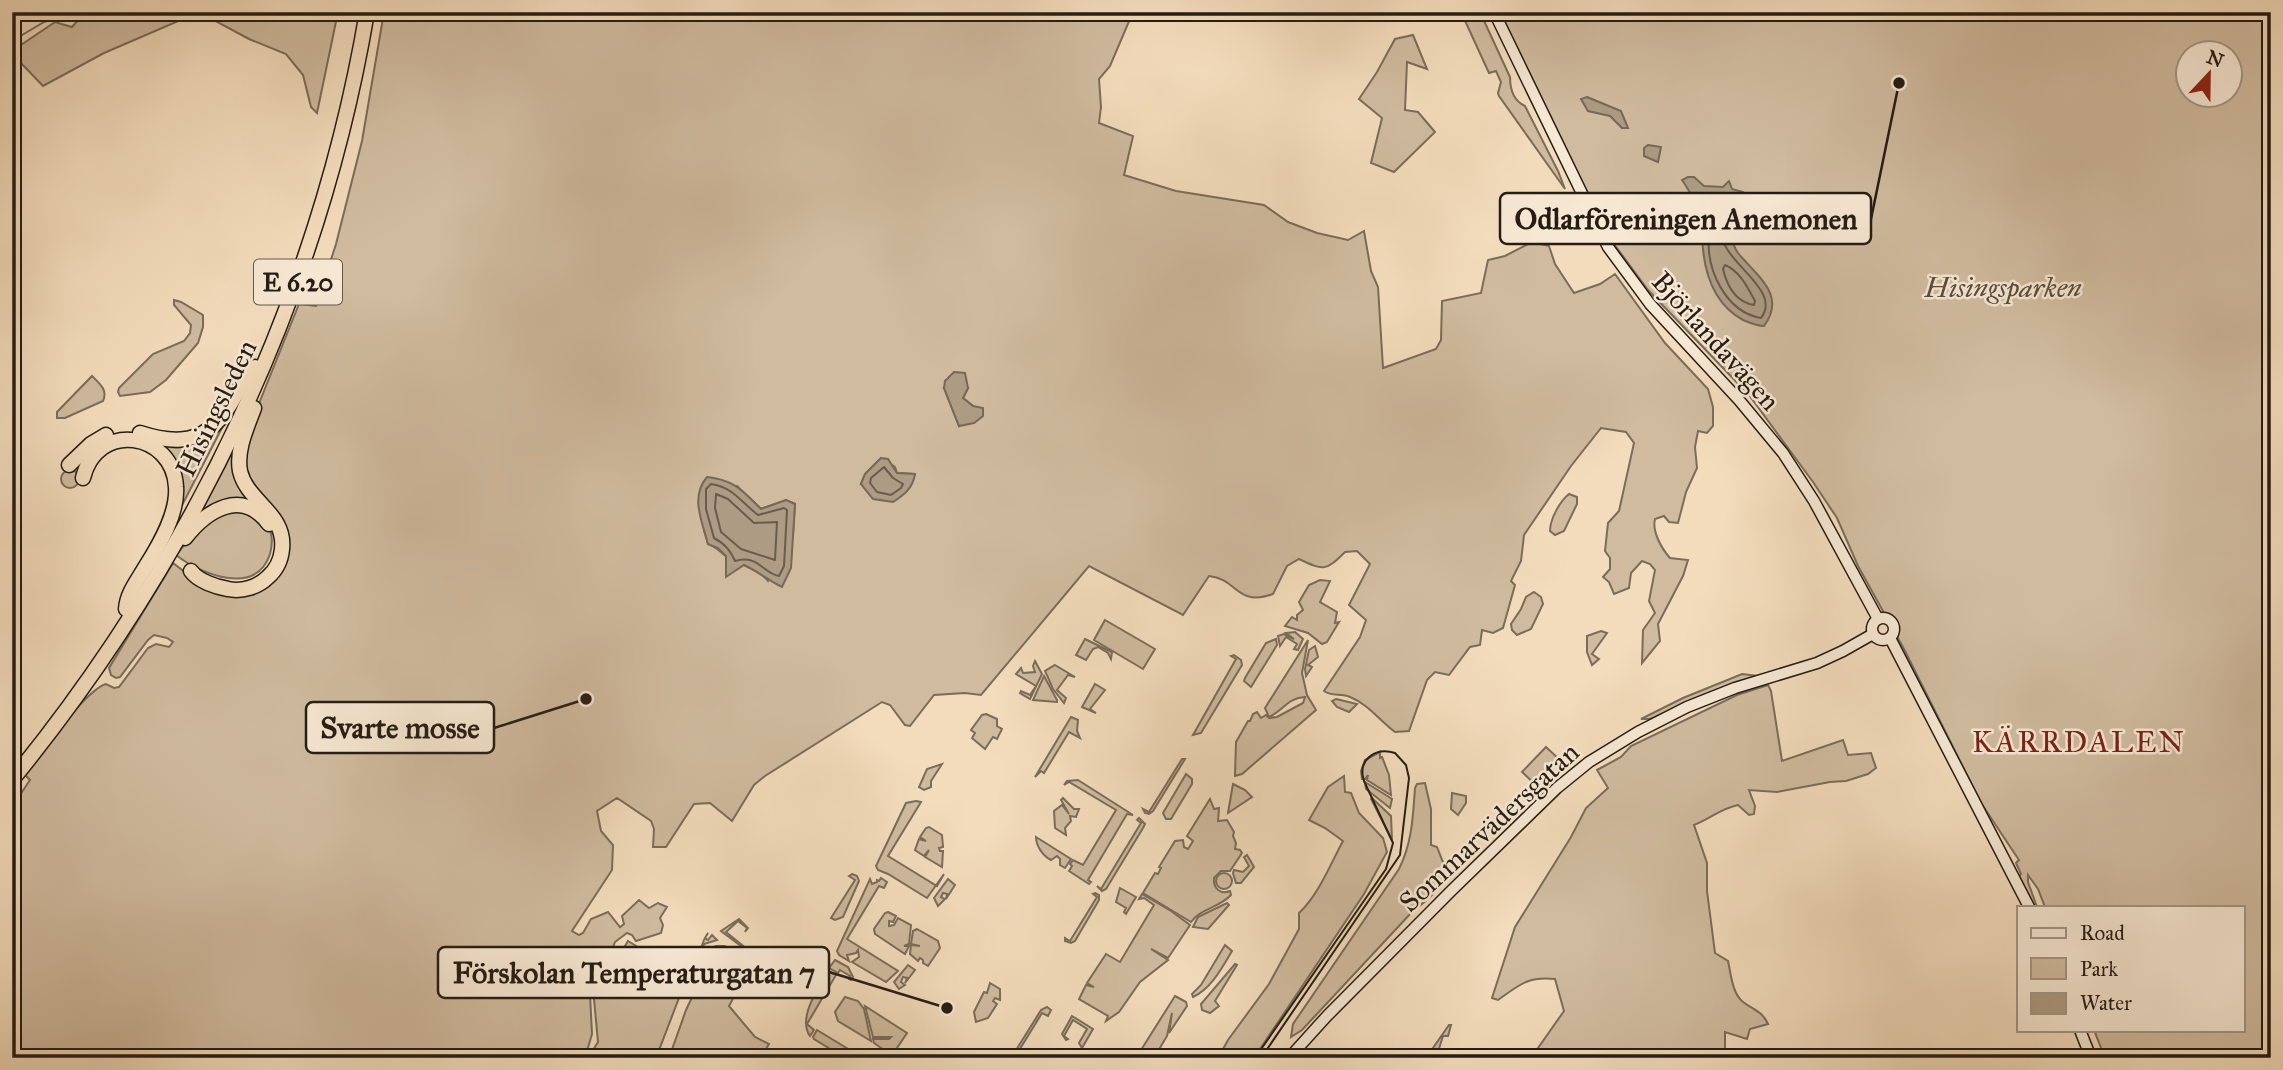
<svg xmlns="http://www.w3.org/2000/svg" width="2283" height="1070" font-family="'IM FELL Great Primer',serif">
<style>
.green{fill:#d0bb9f;stroke:#7a6c5a;stroke-width:2;fill-rule:evenodd}
.water{fill:#ad9b83;stroke:#776857;stroke-width:2}
.lines{fill:none;stroke-linecap:round;stroke-linejoin:round}
.shore{stroke:#695c4c;stroke-width:2}
.stream{stroke:#776857;stroke-width:2}
.secondary-casing{stroke:#251c14;stroke-width:13}
.highway-casing{stroke:#251c14;stroke-width:17}
.secondary{stroke:#f7e8d3;stroke-width:10}
.highway{stroke:#f3dcbc;stroke-width:14}
.tram{stroke:#251c14;stroke-width:2}
.labels{text-anchor:middle;dominant-baseline:central;stroke-width:5;stroke-linejoin:round;paint-order:stroke}
.shield{fill:#f7e8d3;stroke:#64594d;stroke-width:2}
.shield-label{font-size:26px;font-weight:bold;fill:#251c14}
.park-label{font-size:28px;font-style:italic;fill:#584c3e;stroke:#f7e8d3}
.street-label{font-size:28px;fill:#251c14;stroke:#f7e8d3}
.neighbourhood-label{font-size:30px;letter-spacing:2px;fill:#7a1f14;stroke:#f7e8d3}
.leader{fill:none;stroke:#251c14;stroke-width:2.5}
.callout-dot{fill:#251c14;stroke:#f7e8d3;stroke-width:2.5}
.callout{fill:#f7e8d3;stroke:#251c14;stroke-width:2.5}
.callout-label{font-size:30px;text-anchor:middle;font-weight:bold;fill:#251c14}
</style>
<rect width="100%" height="100%" fill="#f3dcbc"/>
<filter id="stains"><feTurbulence type="fractalNoise" baseFrequency=".00286" numOctaves="4"/><feColorMatrix values="0 0 0 0 .2 0 0 0 0 .09 0 0 0 0 .02 0 0 0 .5 -.17"/></filter>
<radialGradient id="worn" r=".72"><stop offset=".6" stop-color="#630" stop-opacity="0"/><stop offset="1" stop-color="#630" stop-opacity=".3"/></radialGradient>
<g class="green">
<polygon points="85,12 338,12 317,113 311,107 303,75 286,54 249,39 199,12 104,53 43,86 20,62 18,47 55,22 72,27"/>
<path d="M384 12H1133L1110 66 1099 79 1101 107 1099 123 1133 136 1124 175 1176 191 1264 205 1288 222 1317 233 1348 240 1364 231 1371 271 1378 287 1383 368 1436 349 1441 340 1442 301 1481 293 1488 260 1505 256 1532 242 1549 246 1555 264 1574 293 1600 284 1615 274 1665 343 1708 389 1713 407V426L1707 433 1698 431 1695 447 1697 468 1686 492 1678 523 1669 522 1664 516 1655 519C1652 531 1661 548 1670 558L1688 560 1683 576 1658 624 1660 641 1642 663 1643 630 1655 613 1649 601 1655 570 1650 564 1642 561 1631 573 1629 588 1614 594 1609 582 1603 577 1610 569V558L1605 551 1608 523 1619 511 1634 443 1626 432 1601 428 1571 466 1524 535 1521 561 1511 581 1515 585 1503 628 1493 633 1482 630 1480 645 1470 647 1449 675 1435 672 1427 680 1409 731 1395 732C1380 721 1368 704 1350 697 1341 693 1332 697 1324 691L1360 637 1366 620 1349 605 1370 564 1357 551 1345 552C1326 571 1324 571 1299 559L1287 566 1273 594C1236 607 1238 579 1209 576L1183 615 1089 566 981 695 965 693 934 695 910 726 905 725 890 705 882 702 765 776 754 785 732 821 710 803 694 804 666 847H653L654 829 651 821 617 798 597 811 601 831 613 845 612 870 572 931 579 935 583 933 591 919 608 912 620 927 624 924 622 916 639 900 649 908 658 903 667 907 660 918 663 925 661 933 636 941 632 935 627 933 615 942 602 977 590 994 592 1034 585 1058H12V807L30 780 23 773C38 755 88 688 106 684L114 688 119 687 148 648 156 644 169 647 173 642 167 638 154 635 148 640 120 677 116 678 111 675 109 668 173 563 198 582 240 594 286 551 243 466 258 406 299 304 316 306 336 244 362 141ZM944 388H968L963 398 973 406 959 426ZM881 458 895 467 897 473 915 474 861 484 865 474ZM737 486 761 509 786 500 795 504 793 536 768 581C758 568 741 566 727 557 720 552 717 547 708 544L704 530Z"/>
<path d="M1461 12H1480L1510 77C1510 89 1514 101 1525 106L1558 171 1565 189 1499 96 1498 93 1501 82 1496 71 1489 73Z"/>
<path d="M1500 12H2271V1058H2105L2094 1030H2243V907H2045L2038 889 2028 875V882L2037 907H2034L2019 876 2021 874 2016 863 2019 860 1981 803 1904 649 1858 566 1837 518 1813 482 1749 395 1648 290 1605 232ZM2188 52H2230V94H2188Z"/>
<polygon points="1413,35 1427,69 1407,62 1405,110 1418,112 1435,132 1394,172 1371,163 1382,118 1359,99 1377,72 1395,39"/>
<polygon points="174,300 181,302 203,315 203,327 198,343 166,380 150,392 120,396 118,392 119,388 153,354 184,341 190,333 191,325 174,305"/>
<path d="M92 376C100 384 108 390 103 401L65 418H57V412Z"/>
<polygon points="247,414 240,442 250,505 190,527"/>
<path d="M225 422 176 517 177 505 162 446C189 452 206 438 225 422Z"/>
<circle cx="70" cy="479" r="9"/>
<path d="M1569 494 1577 497V504L1564 531 1555 535 1550 531C1550 519 1560 501 1569 494Z"/>
<path d="M235 507C244 513 262 519 268 527 273 534 272 546 270 554 256 597 200 574 176 555L203 522Z"/>
<polygon points="1320,580 1330,581 1320,602 1337,612 1335,623 1339,622 1327,642 1322,644 1308,633 1285,626 1292,617 1297,620 1297,615 1303,610 1299,602 1309,585"/>
<polygon points="1534,592 1541,597 1543,604 1531,629 1517,635 1512,630 1511,624 1521,609 1526,597"/>
<polygon points="1105,620 1155,649 1143,669 1094,640"/>
<polygon points="1601,631 1607,633 1592,654 1599,659 1592,665 1587,652 1587,636"/>
<polygon points="1295,632 1303,639 1298,650 1294,649 1297,644 1286,637 1280,646 1278,636 1284,634 1294,639 1286,633"/>
<polygon points="1085,639 1112,652 1111,659 1108,653 1098,647 1093,649 1086,660 1076,655"/>
<polygon points="1276,639 1277,645 1251,687 1244,681 1245,678 1266,643"/>
<path d="M1308 640 1302 673 1307 695 1316 710 1242 774 1235 776 1236 742 1248 721H1250L1253 714 1257 712 1261 718 1266 715 1269 718 1277 717 1303 703 1305 697C1287 698 1284 710 1269 717L1265 708Z"/>
<polygon points="1315,646 1318,657 1308,665 1312,667 1306,676 1305,669 1309,650"/>
<polygon points="1234,655 1241,660 1242,665 1201,733 1193,735 1236,659 1231,656"/>
<polygon points="1035,661 1042,674 1030,699 1020,693 1021,691 1030,695 1036,686 1016,674 1021,668 1023,673 1035,672 1033,666"/>
<polygon points="1055,665 1075,677 1068,675 1057,690 1066,698 1064,703 1053,689 1045,671"/>
<polygon points="1742,674 1758,676 1707,694 1650,719 1641,719 1683,698"/>
<polygon points="1044,676 1057,700 1057,702 1033,700"/>
<polygon points="1095,684 1105,690 1090,709 1096,713 1082,707"/>
<path d="M1768 685 1771 691 1782 761 1843 740 1848 755 1871 753 1876 768 1868 774 1846 781 1830 782 1777 792 1749 790 1755 806 1754 814 1749 815 1738 805C1722 808 1709 819 1694 825L1707 863V891L1715 953 1728 961C1731 974 1732 993 1743 1002 1754 1010 1762 1011 1768 1024L1750 1029 1747 1039 1725 1032V1051L1739 1055 1740 1058H1531L1564 1011 1555 979C1528 976 1519 985 1498 1000L1492 998 1515 927 1571 837 1586 808 1608 788 1597 770 1621 757 1631 746 1737 695Z"/>
<polygon points="1336,699 1357,704 1349,712 1337,707 1332,701"/>
<polygon points="986,714 997,719 997,726 1002,729 997,739 993,737 985,749 972,738 975,733 971,730 982,715"/>
<polygon points="1071,717 1078,720 1077,731 1080,738 1069,732 1044,773 1041,771 1035,777"/>
<polygon points="1546,747 1560,760 1536,785 1522,772"/>
<polygon points="1380,752 1380,758 1382,757 1389,775 1391,795 1367,780 1368,775 1365,779 1362,779 1361,771 1365,760"/>
<polygon points="1182,759 1185,759 1153,811 1149,814 1145,813 1143,809 1149,812"/>
<polygon points="942,764 931,781 931,787 924,790 919,787 927,769"/>
<polygon points="1186,774 1192,779 1192,784 1171,819 1166,819 1163,813"/>
<path d="M1344 776 1345 792 1351 793 1359 813 1383 838 1387 852 1364 894 1254 1058H1218L1228 1040 1269 984 1299 929V913C1319 894 1330 865 1343 841L1325 828 1309 820 1328 787Z"/>
<polygon points="1078,780 1133,815 1127,814 1088,880 1091,882 1089,884 1069,871 1072,866 1070,864 1073,860 1083,865 1116,810 1069,782 1064,785 1067,781"/>
<polygon points="1365,782 1392,799 1390,808 1366,789"/>
<path d="M1425 783 1431 809V845L1437 847 1444 865 1443 884 1428 899 1411 913 1302 1030 1291 1037 1293 1024 1399 869C1412 843 1413 817 1415 788L1417 784Z"/>
<polygon points="1233,784 1245,790 1252,797 1228,813"/>
<polygon points="1452,793 1466,796 1466,803 1458,815 1451,809"/>
<polygon points="1063,798 1074,809 1079,809 1076,817 1070,816 1071,821 1065,828 1066,835 1055,828 1054,811 1062,805 1069,814 1061,800"/>
<polygon points="1372,798 1391,816 1392,840 1371,799"/>
<path d="M1210 799 1214 809 1219 808 1218 821 1227 820 1234 832 1233 836 1236 843 1235 849 1240 850 1242 853 1230 871H1221L1214 878C1213 888 1220 895 1230 891L1231 895C1219 908 1201 908 1191 922L1143 893 1155 873 1158 874 1161 868 1159 867 1175 841 1183 840 1184 847 1188 849 1193 841 1187 836Z"/>
<polygon points="916,801 921,802 888,856 937,886 944,874 927,898 888,874 878,870 876,866 906,803"/>
<polygon points="1139,818 1145,824 1143,828 1106,889 1102,891 1097,886 1101,889 1141,823 1137,820"/>
<polygon points="929,827 942,835 943,847 939,848 940,851 943,851 942,867 925,857 929,850 924,856 915,850 919,839 926,841 920,837 926,828"/>
<path d="M1036 837 1071 859 1065 868 1060 865V859L1057 856 1051 860C1043 856 1036 846 1036 837Z"/>
<polygon points="1247,855 1254,867 1241,883 1236,883 1233,873 1234,870 1243,872 1249,866 1244,857"/>
<circle cx="1224" cy="881" r="8"/>
<polygon points="852,874 857,876 859,881 843,917 835,920 831,918 855,880 849,876"/>
<polygon points="881,878 887,882 884,888 879,886 847,939 898,971 886,982 852,962 859,957 858,950 856,953 847,955 849,961 839,955 837,951 870,879 872,884 877,882 877,880 879,881"/>
<polygon points="948,879 955,885 946,899 947,894 943,893 941,897 945,899 938,906 934,898"/>
<polygon points="1120,888 1136,897 1126,914 1124,912 1126,908 1116,902"/>
<polygon points="1095,893 1099,895 1099,900 1075,941 1071,943 1065,941 1065,938 1070,941 1097,897 1093,894"/>
<polygon points="1142,894 1171,911 1190,925 1168,958 1151,949 1168,960 1140,982 1119,1012 1106,1021 1108,1016 1079,999 1086,985 1094,987 1087,983 1106,954 1120,962 1154,905 1144,898 1139,899"/>
<polygon points="1227,903 1229,905 1208,929 1193,927 1198,917"/>
<polygon points="888,912 896,916 893,922 889,921 889,926 894,925 898,918 911,925 909,944 904,946 909,946 905,954 875,934 874,929 885,913"/>
<polygon points="739,919 748,928 745,932 747,928 738,921 726,932 747,949 804,986 813,972 803,965 812,968 815,972 808,987 804,988 758,959 721,931"/>
<polygon points="917,929 938,941 940,948 928,966 923,963 923,960 920,958 918,961 910,954 911,945 920,946 911,944 913,931"/>
<path d="M708 933 705 938 708 940 712 935 717 940 704 944 701 957 705 967 715 969 694 983C700 966 697 948 708 933Z"/>
<polygon points="628,941 687,977 656,1058 588,1058 598,1042 594,999"/>
<path d="M1225 945 1232 951C1222 968 1211 989 1193 997L1192 994 1201 985Z"/>
<polygon points="725,946 741,960 718,962 717,964 710,962 707,955 709,950 716,946"/>
<polygon points="835,960 848,967 853,977 851,980 849,979 850,976 840,970 838,973 829,968"/>
<polygon points="1235,964 1237,965 1215,1001 1219,1006 1210,1013 1202,1010 1201,1004"/>
<polygon points="908,965 915,970 905,983 907,978 903,977 901,982 905,985 899,989 894,982"/>
<polygon points="748,970 729,1006 755,1037 769,1044 761,1058 669,1058 686,1010 695,991 724,972"/>
<path d="M827 970 836 975 807 1024 814 1030 810 1036C797 1018 819 988 827 970Z"/>
<polygon points="990,983 1000,989 1000,1000 995,998 993,1001 997,1004 988,1018 976,1022 974,1012 984,992 987,993"/>
<polygon points="1175,996 1186,1002 1187,1006 1169,1033 1172,1013 1167,1036 1154,1058 1151,1054 1148,1058 1141,1053 1141,1050"/>
<polygon points="845,997 858,1001 864,1009 871,1041 838,1021 835,1012"/>
<polygon points="865,1006 907,1033 895,1051 884,1050 874,1043 873,1039 889,1039 891,1037 873,1037"/>
<polygon points="1047,1007 1051,1010 1048,1016 1042,1013 1015,1057 1013,1055 1041,1010"/>
<polygon points="1072,1016 1093,1029 1082,1048 1079,1043 1087,1029 1073,1020 1064,1036 1068,1039 1066,1040 1062,1034"/>
<polygon points="1449,1025 1451,1025 1448,1036 1443,1036 1436,1058 1426,1058"/>
<polygon points="817,1030 863,1058 845,1058 814,1039 813,1037"/>
</g>
<g class="water">
<polygon points="1587,97 1621,111 1628,128 1622,128 1610,116 1588,111 1581,99"/>
<polygon points="1648,145 1661,147 1658,162 1644,156 1644,148"/>
<path d="M1688 177H1694L1704 186 1723 187 1729 181 1732 189 1743 192 1744 200 1750 203 1748 209 1729 233C1732 239 1734 248 1738 253 1757 276 1787 295 1764 326 1757 326 1750 323 1743 320 1710 302 1702 265 1702 230L1707 224C1698 209 1692 194 1682 180Z"/>
<polygon points="954,372 965,373 968,388 963,398 973,406 983,408 983,416 974,423 959,426 944,388 945,381"/>
<path d="M881 458 888 459 897 473 915 474C913 488 904 495 893 502L873 499 861 484 865 474Z"/>
<path d="M707 477C734 480 742 490 761 509L786 500 795 504 791 568 782 587C769 581 759 572 744 565L726 577V556L718 548 708 544C702 521 690 497 707 477Z"/>
</g>
<g class="lines">
<g class="shore">
<path d="M1706 193 1726 194 1735 197 1740 206C1737 215 1722 224 1722 234 1722 262 1783 290 1761 318 1726 312 1706 270 1709 237 1709 231 1713 228 1714 222L1702 197Z"/>
<path d="M1725 265C1740 271 1748 288 1755 301L1754 305C1736 302 1727 286 1723 269Z"/>
<polygon points="884,467 893,478 903,484 901,488 891,495 877,492 870,483 871,478"/>
<path d="M711 484C733 487 742 503 758 515L784 508 787 510 784 566 779 576C763 574 759 554 735 561 730 550 725 544 714 538L706 509V489Z"/>
<polygon points="716,494 728,499 754,523 777,522 775,560 741,549 721,532 715,508"/>
</g>
<g class="stream">
<polyline points="12,41 44,22 63,16 68,12"/>
<polyline points="2264,46 2271,53"/>
</g>
<defs>
<g id="secondary">
<polyline points="1494,12 1608,247 1650,304 1739,400 1783,453 1814,501 1878,619"/>
<circle cx="1883" cy="629" r="11"/>
<polyline points="1890,638 2029,907"/>
<polyline points="2080,1030 2091,1058"/>
<polyline points="1289,1058 1327,1016 1451,891 1557,788 1589,762 1638,732 1687,707 1735,688 1817,663 1843,651 1873,634"/>
</g>
<g id="highway">
<path d="M140 433C205 454 223 423 248 370L255 367"/>
<polyline points="69,465 91,444 106,435"/>
<path d="M83 478C97 420 173 432 176 487 178 513 160 544 146 566 138 580 127 593 126 609"/>
<path d="M185 538C206 511 242 487 269 524"/>
<path d="M191 571C198 581 216 587 228 589 242 592 258 587 268 577 276 570 281 560 282 549 286 513 247 502 240 471 236 450 247 427 254 408"/>
<path d="M12 780C194 557 319 296 367 12"/>
</g>
</defs>
<use href="#secondary" class="secondary-casing"/>
<use href="#highway" class="highway-casing"/>
<use href="#secondary" class="secondary"/>
<use href="#highway" class="highway"/>
<path class="tram" d="M1255 1058 1386 869 1393 843 1364 781C1357 760 1375 747 1395 753L1406 765 1409 778 1400 855 1261 1058"/>
</g>
<g class="labels">
<rect class="shield" x="254" y="259.5" width="88" height="45" rx="5"/>
<g class="shield-label">
<text x="298" y="282">E 6.20</text>
</g>
<g class="park-label">
<text x="2003" y="287">Hisingsparken</text>
</g>
<g class="street-label">
<text transform="translate(1716 341) rotate(48)">Björlandavägen</text>
<text transform="translate(216 408) rotate(-64)">Hisingsleden</text>
<text transform="translate(1489 827) rotate(-43)">Sommarvädersgatan</text>
</g>
<g class="neighbourhood-label">
<text x="2079" y="742">KÄRRDALEN</text>
</g>
</g>
<path class="leader" d="M1899 83L1871 219M586 699L494 728M947 1008L829 972"/>
<g class="callout-dot">
<circle cx="1899" cy="83" r="7"/>
<circle cx="586" cy="699" r="7"/>
<circle cx="947" cy="1008" r="7"/>
</g>
<g class="callout">
<rect x="1500" y="193" width="371" height="51" rx="7"/>
<rect x="306" y="702" width="188" height="51" rx="7"/>
<rect x="438" y="947" width="391" height="51" rx="7"/>
</g>
<g class="callout-label">
<text x="1686" y="229">Odlarföreningen Anemonen</text>
<text x="400" y="738">Svarte mosse</text>
<text x="634" y="983">Förskolan Temperaturgatan 7</text>
</g>
<rect width="2283" height="1070" fill="none" stroke="#f3dcbc" stroke-width="42"/>
<rect x="14" y="14" width="2255" height="1042" fill="none" stroke="#251c14" stroke-width="3.5"/>
<rect x="21" y="21" width="2241" height="1028" fill="none" stroke="#251c14" stroke-width="2"/>
<rect x="2017" y="906" width="228" height="126" fill="#f7e8d3" stroke="#a39687" stroke-width="2"/>
<rect x="2031" y="928" width="35" height="10" fill="#f7e8d3" stroke="#a39687" stroke-width="2"/>
<text x="2080" y="940" font-size="21" fill="#251c14">Road</text>
<rect x="2031" y="958" width="35" height="21" fill="#d0bb9f" stroke="#a39687" stroke-width="2"/>
<text x="2080" y="976" font-size="21" fill="#251c14">Park</text>
<rect x="2031" y="993" width="35" height="21" fill="#ad9b83" stroke="#a39687" stroke-width="2"/>
<text x="2080" y="1010" font-size="21" fill="#251c14">Water</text>
<g transform="translate(2209 74) rotate(22)"><circle r="33" fill="#f7e8d3" stroke="#a39687" stroke-width="2"/>
<path d="M0-5L12 26L0 18L-12 26Z" fill="#8f2418"/>
<text y="-10" font-size="19" font-weight="bold" text-anchor="middle" fill="#251c14">N</text>
</g>
<rect width="100%" height="100%" filter="url(#stains)"/>
<rect width="100%" height="100%" fill="url(#worn)"/>
</svg>
